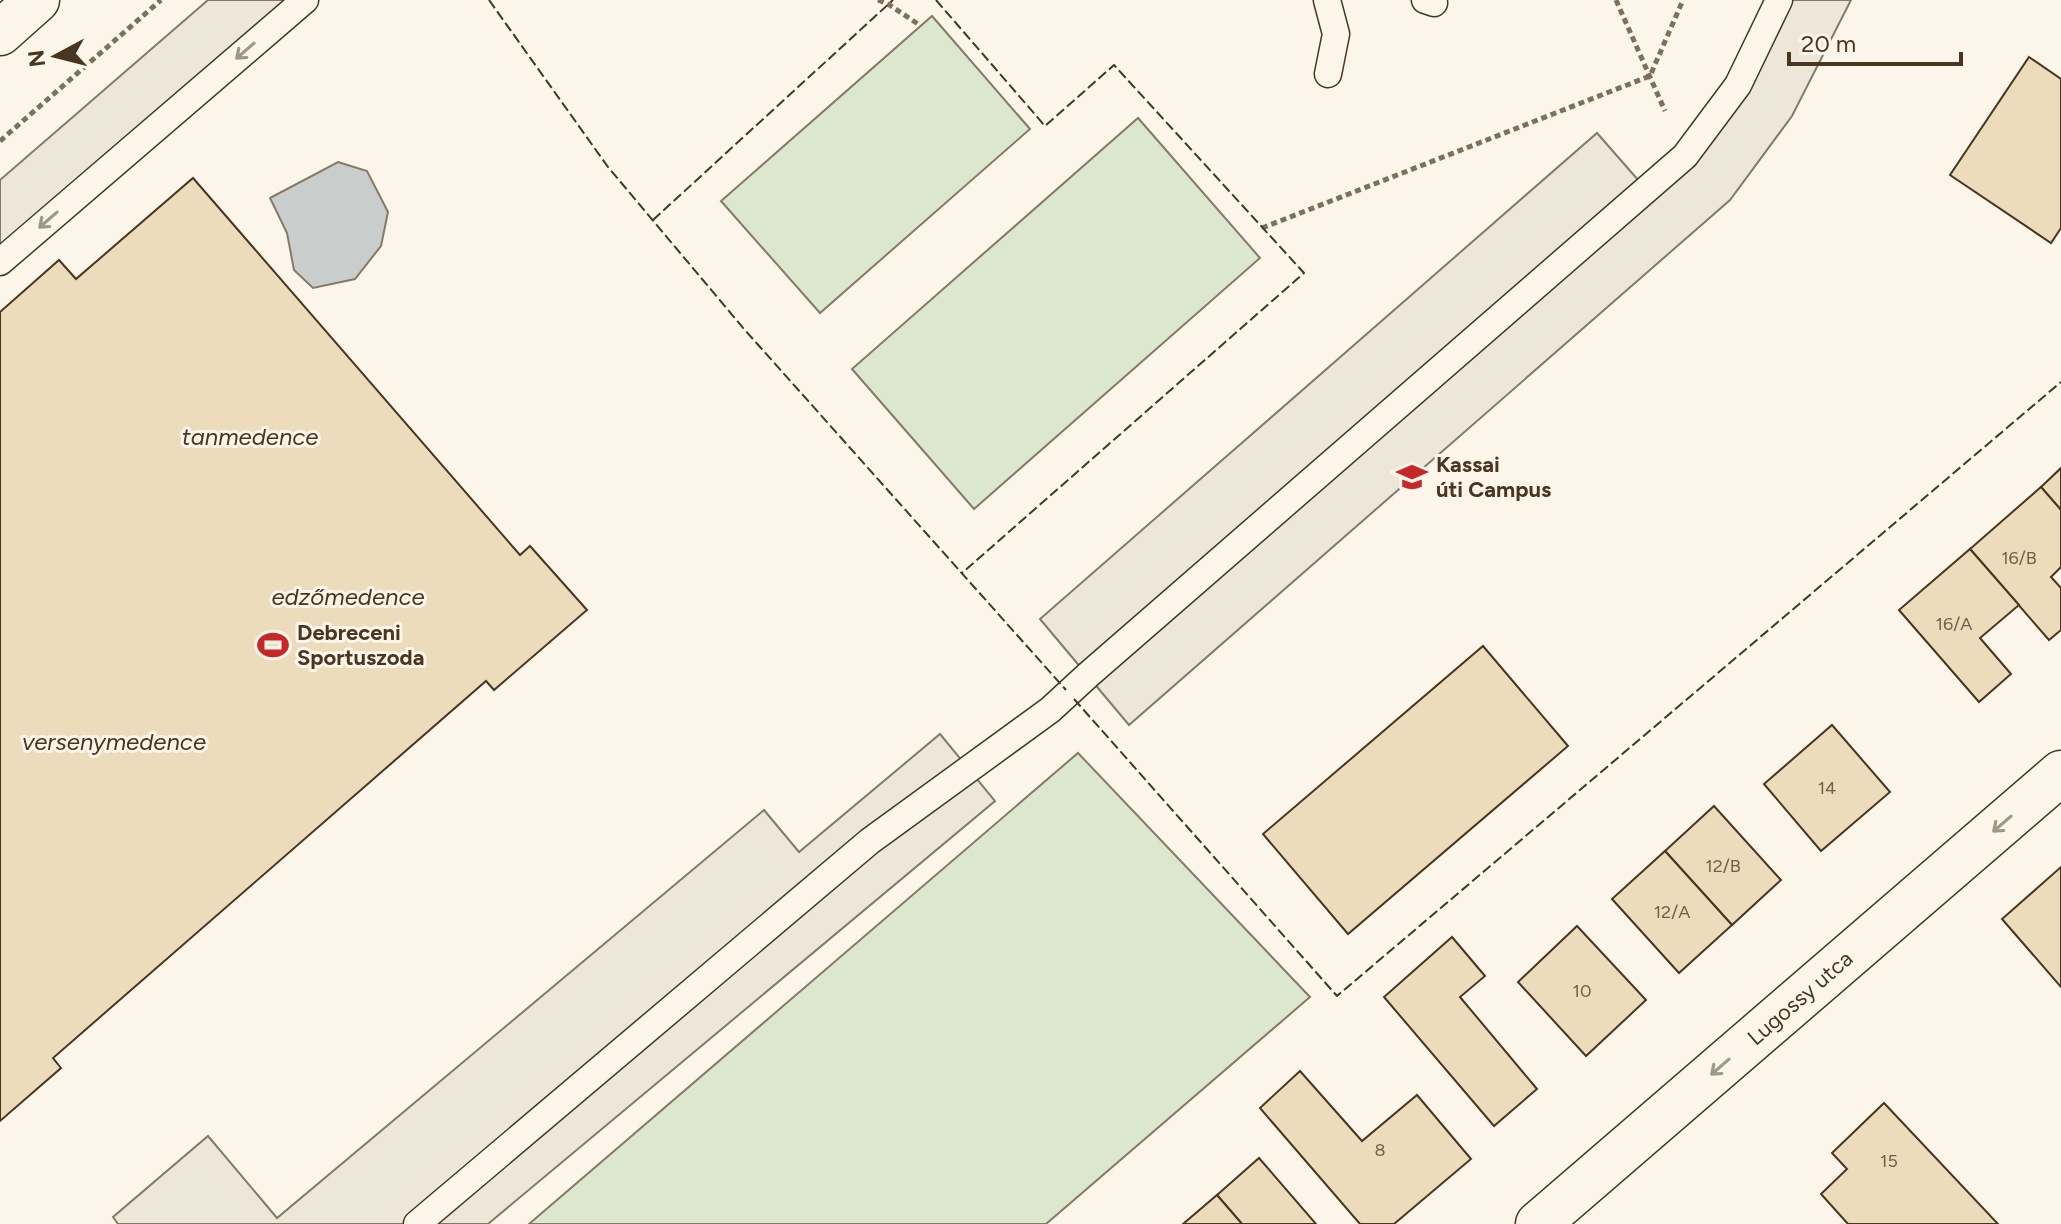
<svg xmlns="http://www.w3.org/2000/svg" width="2061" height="1224" font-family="Figtree,sans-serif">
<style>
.green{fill:#dce7d0;stroke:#887966;stroke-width:2}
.parking{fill:#ede7d9;stroke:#887966;stroke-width:2}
.water{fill:#c9cecd;stroke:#887966;stroke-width:2}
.building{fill:#ecdcbc;stroke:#4a3520;stroke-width:2}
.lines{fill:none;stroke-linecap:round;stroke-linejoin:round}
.lane-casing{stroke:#4a3520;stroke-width:29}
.street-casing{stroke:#4a3520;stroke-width:47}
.path{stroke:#7f6f5c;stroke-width:5;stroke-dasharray:6 4;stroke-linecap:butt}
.lane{stroke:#fbf6e9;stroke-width:26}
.street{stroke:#fbf6e9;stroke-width:44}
.fence{stroke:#4a3520;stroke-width:2;stroke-dasharray:10 4;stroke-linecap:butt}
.oneway{stroke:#a29684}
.labels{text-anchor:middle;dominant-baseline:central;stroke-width:6;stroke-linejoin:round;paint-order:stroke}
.number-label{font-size:18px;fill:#725f47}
.poi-label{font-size:22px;font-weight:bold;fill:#4a3520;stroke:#fbf6e9;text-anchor:start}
.street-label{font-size:22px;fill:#4a3520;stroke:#fbf6e9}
.water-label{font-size:24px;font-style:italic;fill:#4a3520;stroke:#fbf6e9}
</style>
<rect width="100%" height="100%" fill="#fbf6e9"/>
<g class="green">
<polygon points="932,16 1030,129 820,313 721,201"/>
<polygon points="1138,118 1260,258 974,509 852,369"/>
<polygon points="1078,753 1310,997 1046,1224 529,1224"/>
</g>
<g class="parking">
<polygon points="208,0 305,0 0,262 0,180"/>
<polygon points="1779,0 1851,0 1792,116 1730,200 1129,725 1040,619 1597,133 1646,189 1685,156"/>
<polygon points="940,734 995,801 488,1224 118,1224 113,1217 208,1136 277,1218 764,810 799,852"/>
</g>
<polygon class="water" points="338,162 367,171 388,212 381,246 355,279 313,288 294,270 287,233 270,198"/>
<g class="building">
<polygon points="2029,57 2061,79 2061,228 2051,243 1950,175"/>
<polygon points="193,178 520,555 530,546 587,610 494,690 486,681 53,1058 61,1068 0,1121 0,312 59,260 76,279"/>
<polygon points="2061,468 2061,510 2041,487"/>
<polygon points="2041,487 2061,510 2061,567 2051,577 2061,588 2061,630 2049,640 1970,549"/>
<polygon points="1970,549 2019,605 1980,638 2011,674 1979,702 1899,610"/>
<polygon points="1483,646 1568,746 1348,934 1263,834"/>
<polygon points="1832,725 1890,792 1821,851 1764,784"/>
<polygon points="1714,806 1781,880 1732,925 1665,851"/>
<polygon points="1665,851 1732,925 1679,973 1612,899"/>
<polygon points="2061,867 2061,987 2002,919"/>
<polygon points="1577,926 1646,1000 1586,1056 1518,982"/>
<polygon points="1452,937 1485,976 1460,997 1537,1089 1494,1126 1384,997"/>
<polygon points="1300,1071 1362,1141 1417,1095 1471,1159 1394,1224 1360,1224 1260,1108"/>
<polygon points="1884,1103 1998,1224 1848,1224 1821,1194 1847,1169 1832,1153"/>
<polygon points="1259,1158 1316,1224 1242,1224 1217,1195"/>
<polygon points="1217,1195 1242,1224 1183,1224"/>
</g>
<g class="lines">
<defs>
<g id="lane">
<polyline points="1327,0 1336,34 1328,74"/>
<polyline points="1425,0 1434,3"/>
<polyline points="0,262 305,0"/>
<polyline points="417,1224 870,841 1050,710 1088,675 1685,156 1738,85 1779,0"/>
</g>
<g id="street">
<polyline points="0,33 37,0"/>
<polyline points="1538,1224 2061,773"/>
</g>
</defs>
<use href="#lane" class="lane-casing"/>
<use href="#street" class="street-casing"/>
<g class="path">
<polyline points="878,0 888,4 921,26"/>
<polyline points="1616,0 1665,111"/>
<polyline points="0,141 161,0"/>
<polyline points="1262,228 1650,76 1683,0"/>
</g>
<use href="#lane" class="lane"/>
<use href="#street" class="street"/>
<g class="fence">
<polyline points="489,0 608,167 744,329 1066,690"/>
<polyline points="936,0 1045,126 1114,65 1304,273 962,573"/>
<polyline points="653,220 893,0"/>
<polyline points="1074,699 1337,996 2061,382"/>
</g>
</g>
<defs><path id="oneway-shaft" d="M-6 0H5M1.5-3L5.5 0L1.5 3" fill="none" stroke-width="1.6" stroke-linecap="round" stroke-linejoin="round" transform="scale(2)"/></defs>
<g class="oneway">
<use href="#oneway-shaft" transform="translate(245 51) rotate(139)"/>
<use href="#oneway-shaft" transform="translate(48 220) rotate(139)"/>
<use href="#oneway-shaft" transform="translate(2002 824) rotate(139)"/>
<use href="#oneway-shaft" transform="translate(1720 1067) rotate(139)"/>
</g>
<defs>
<symbol id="university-bare" viewBox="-9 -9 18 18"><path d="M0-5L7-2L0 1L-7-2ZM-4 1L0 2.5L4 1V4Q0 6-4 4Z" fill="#c62828" stroke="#fbf6e9" stroke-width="2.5" paint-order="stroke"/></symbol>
<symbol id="stadium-bare" viewBox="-9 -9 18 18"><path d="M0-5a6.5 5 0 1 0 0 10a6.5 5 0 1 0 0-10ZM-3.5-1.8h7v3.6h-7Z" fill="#c62828" stroke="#fbf6e9" stroke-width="2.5" paint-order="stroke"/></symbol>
</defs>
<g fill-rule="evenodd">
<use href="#university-bare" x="1390" y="455" width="44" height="44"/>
<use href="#stadium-bare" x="251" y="623" width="44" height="44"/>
</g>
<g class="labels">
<g class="number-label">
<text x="2019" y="558">16/B</text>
<text x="1954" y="624">16/A</text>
<text x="1827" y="788">14</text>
<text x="1723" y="866">12/B</text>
<text x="1672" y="912">12/A</text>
<text x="1582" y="991">10</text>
<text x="1380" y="1150">8</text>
<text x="1889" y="1161">15</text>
</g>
<g class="poi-label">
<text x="1436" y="464">Kassai<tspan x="1436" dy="25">úti Campus</tspan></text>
<text x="297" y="632">Debreceni<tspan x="297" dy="25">Sportuszoda</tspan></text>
</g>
<g class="street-label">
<text transform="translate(1800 998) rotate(-41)">Lugossy utca</text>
</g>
<g class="water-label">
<text x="250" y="436">tanmedence</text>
<text x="348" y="596">edzőmedence</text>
<text x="114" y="741">versenymedence</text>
</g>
</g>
<g transform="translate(56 56) rotate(263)" stroke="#fbf6e9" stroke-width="6" paint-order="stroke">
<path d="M0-6L14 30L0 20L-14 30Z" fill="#4a3520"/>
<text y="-12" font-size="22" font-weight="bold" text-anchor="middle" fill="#4a3520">N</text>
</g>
<path d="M1789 52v12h172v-12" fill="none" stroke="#4a3520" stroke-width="4"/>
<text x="1801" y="52" font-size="24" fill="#4a3520" stroke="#fbf6e9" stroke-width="6" paint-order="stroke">20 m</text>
</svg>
